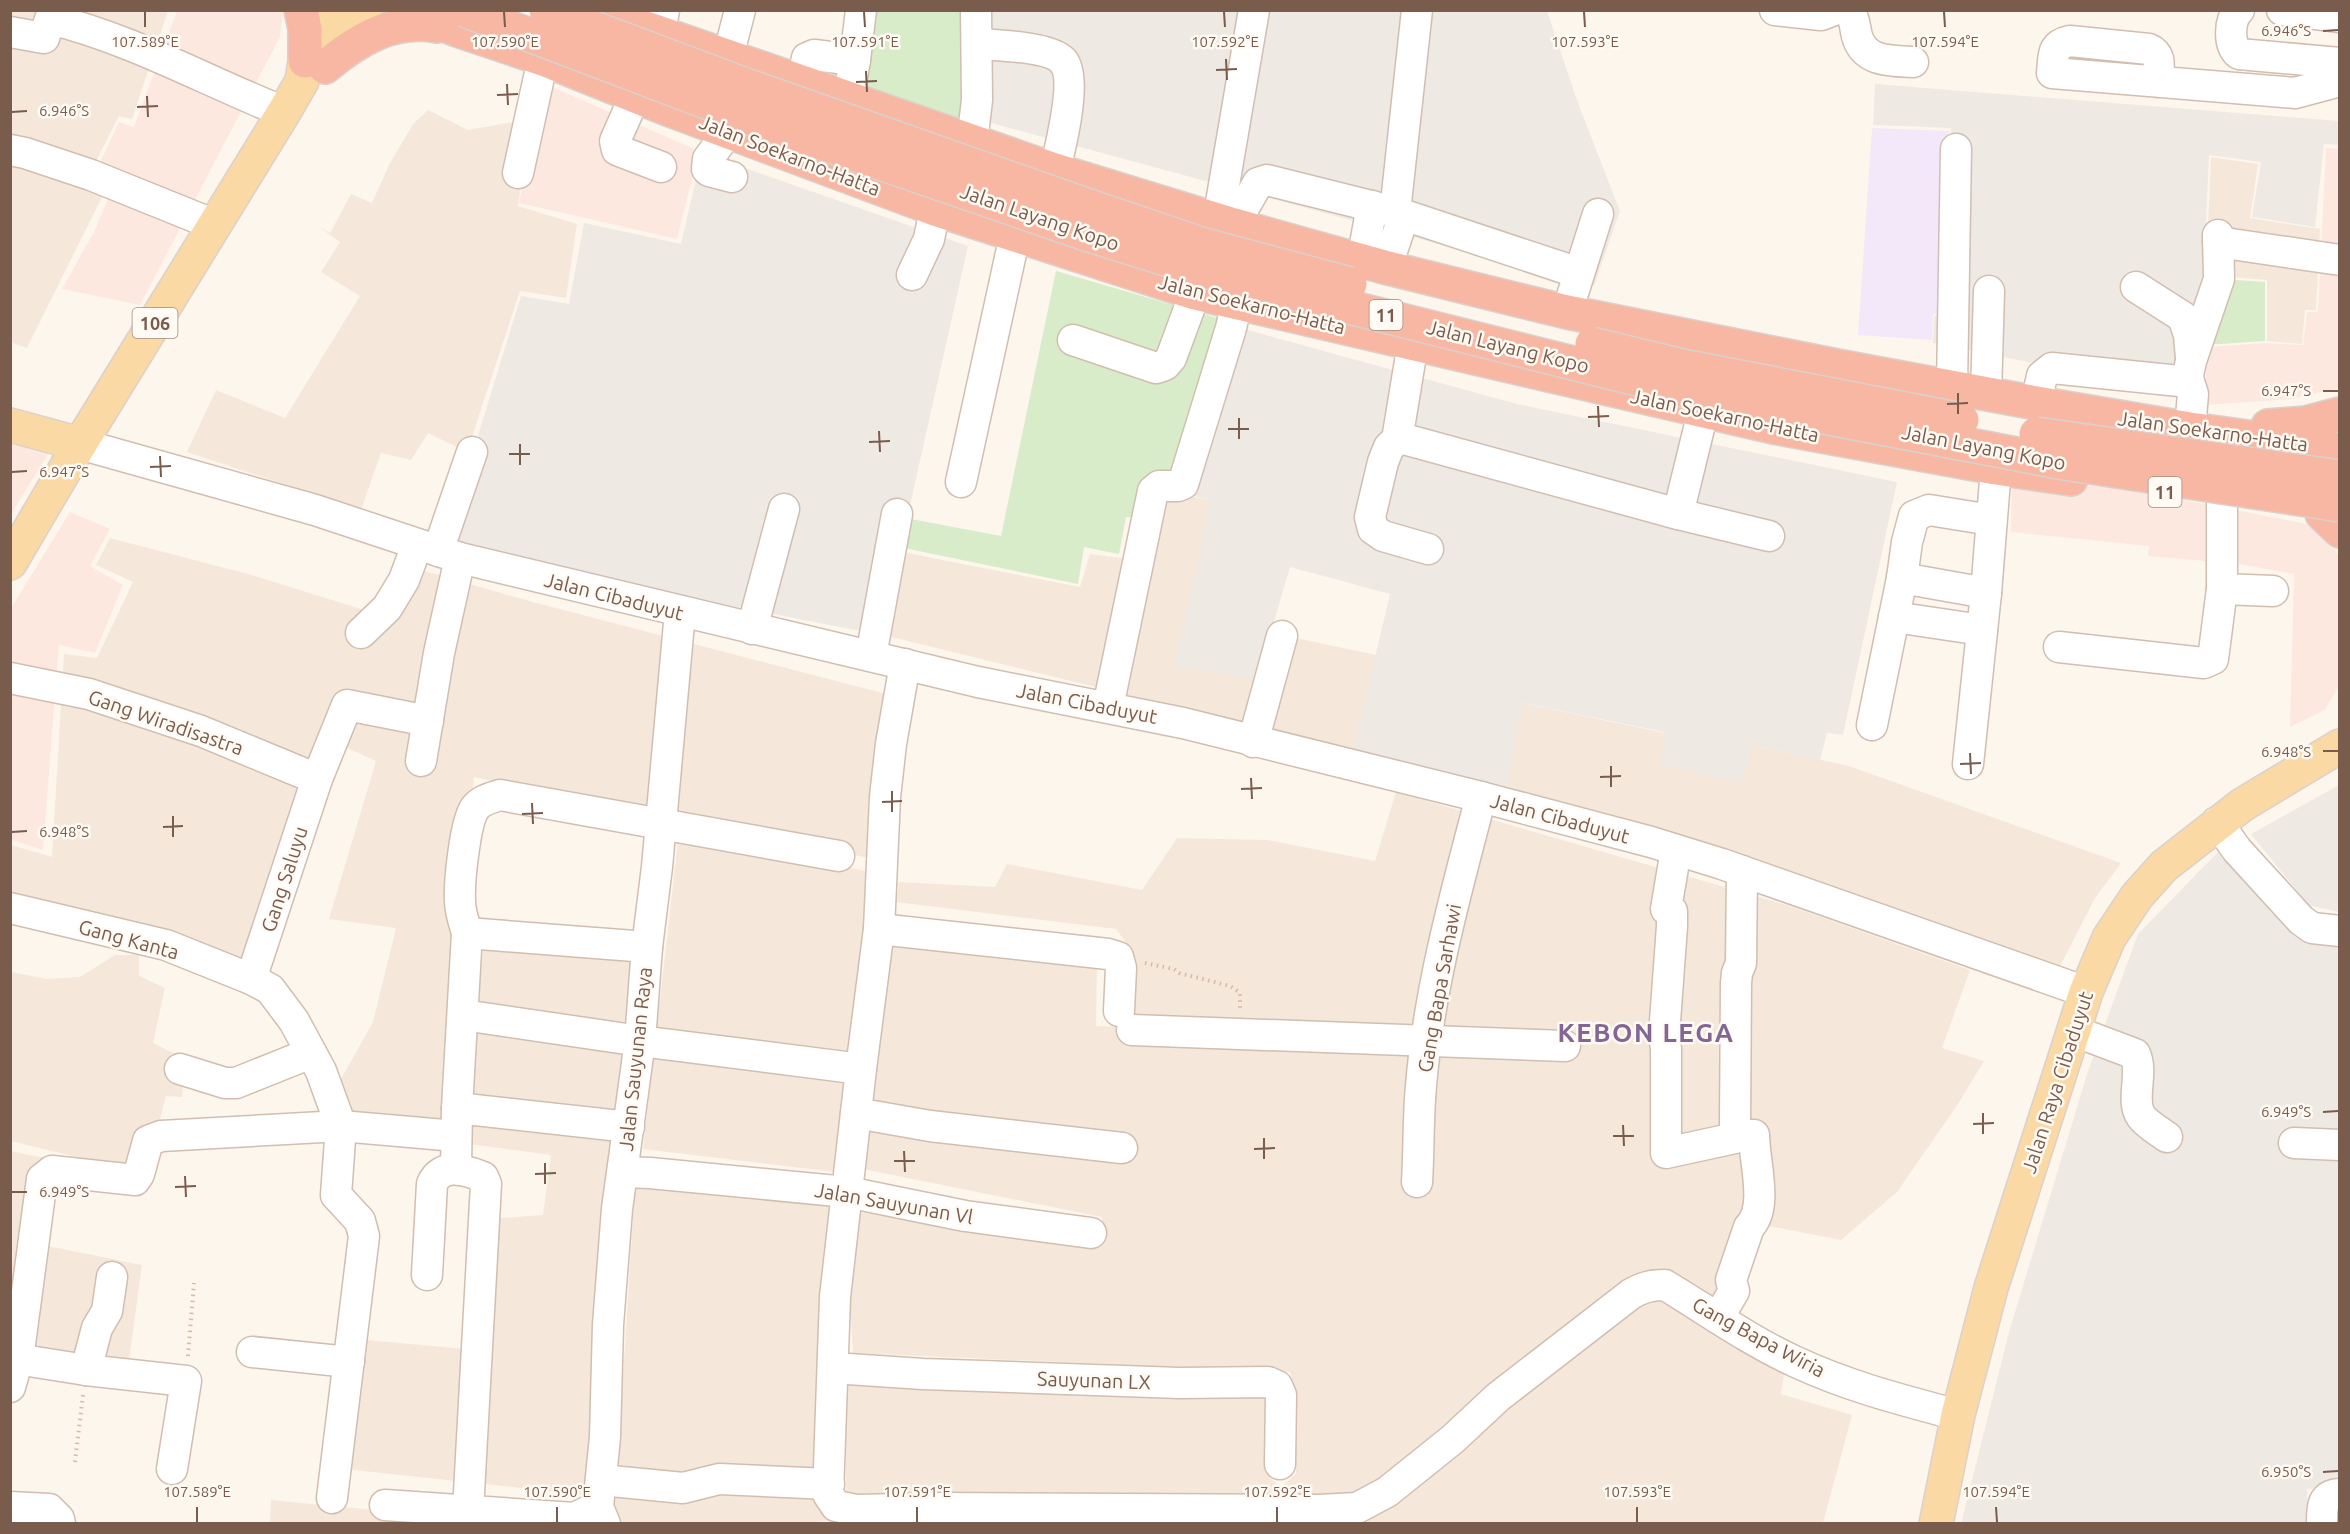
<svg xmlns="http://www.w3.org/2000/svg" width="2350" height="1534" font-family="Ubuntu,sans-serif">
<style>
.residential{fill:#f5e8da}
.commercial{fill:#fde8e0}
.industrial{fill:#efe9e4}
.education{fill:#f3e8fa}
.green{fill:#d8ecc9}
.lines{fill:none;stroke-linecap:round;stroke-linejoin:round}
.minor-casing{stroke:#d1beb0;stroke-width:33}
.major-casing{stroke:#dad1cd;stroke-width:36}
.highway-casing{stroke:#dad1cd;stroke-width:36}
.path{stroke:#d9b8a5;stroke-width:4;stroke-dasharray:1.5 4.5;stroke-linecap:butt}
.minor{stroke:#fff;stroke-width:30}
.major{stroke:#fbd9a5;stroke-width:33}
.highway{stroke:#f7b7a3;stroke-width:33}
.highway-bridge-casing{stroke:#dad1cd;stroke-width:36;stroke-linecap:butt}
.highway-bridge{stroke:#f7b7a3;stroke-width:33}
.ticks{fill:none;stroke:#7a5c4d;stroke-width:2}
.labels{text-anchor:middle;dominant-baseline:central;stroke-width:5;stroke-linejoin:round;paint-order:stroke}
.shield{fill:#fffaf3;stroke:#a28b7f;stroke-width:1.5}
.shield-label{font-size:18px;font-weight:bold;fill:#7a5c4d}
.street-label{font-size:20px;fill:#7a5c4d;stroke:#fffaf3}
.district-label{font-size:26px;font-weight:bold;letter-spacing:1.5px;fill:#846695;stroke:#fffaf3}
.ticks-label{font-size:15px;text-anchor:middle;fill:#7a5c4d;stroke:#fffaf3;stroke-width:5;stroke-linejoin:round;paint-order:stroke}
</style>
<rect width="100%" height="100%" fill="#fdf6ec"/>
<g class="residential">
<polygon points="10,11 168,11 132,119 119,116 91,171 110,181 27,348 10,342"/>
<polygon points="428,110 468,130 530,119 518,206 577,224 566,298 520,291 467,452 428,433 411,460 381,453 361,510 187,452 216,390 285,418 360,296 321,272 340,242 318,226 330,233 351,194 372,203 389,165 413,124"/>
<polygon points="2211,157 2258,164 2250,218 2320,229 2316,310 2305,310 2302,344 2267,341 2267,280 2206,275"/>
<polygon points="1156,489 1210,500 1272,633 1376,655 1353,750 887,636 907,553 1080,587 1090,554 1143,561"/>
<polygon points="110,538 248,574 374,613 403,565 533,602 894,696 879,860 474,777 460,889 447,1136 354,1125 336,1088 373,1022 396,928 329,919 376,761 332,741 252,966 11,905 11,845 52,857 64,654 97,658 133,582 96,565"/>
<polygon points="1522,703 1665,733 1741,784 1751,745 1849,766 2121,863 2095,898 2058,970 1763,869 1506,786"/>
<polygon points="1396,792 1787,905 1970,970 1942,1048 1984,1061 1958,1104 1897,1192 1841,1240 1758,1224 1723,1318 1787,1355 1781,1394 1852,1415 1823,1523 1368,1523 1370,1498 846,1503 846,1381 1268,1394 1270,1478 1281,1487 1296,1474 1296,1394 1290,1372 853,1353 849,1286 855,1212 1103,1240 1102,1217 863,1169 888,945 1097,963 1096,1026 1124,1027 1131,949 1116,929 896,902 899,882 995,887 1007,864 1142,890 1177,838 1268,840 1375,861"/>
<polygon points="679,832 876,873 835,1172 643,1149"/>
<polygon points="486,927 646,942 586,1495 344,1469 367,1340 487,1351 499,1218 543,1215 551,1155 461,1143"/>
<polygon points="115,955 139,955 139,976 165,988 153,1043 185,1059 182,1097 166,1096 146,1174 11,1141 11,972 47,979 80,977"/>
<polygon points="11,1151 45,1158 33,1243 142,1265 128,1368 11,1350"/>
<polygon points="636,1168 834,1188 824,1395 830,1520 800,1524 626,1524 614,1522"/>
<polygon points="271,1500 508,1523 270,1524"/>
</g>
<g class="commercial">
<polygon points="177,11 283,11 280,37 140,305 62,289 95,230 117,177 99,165 119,122 134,127"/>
<polygon points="543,83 699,151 677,239 519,203"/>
<polygon points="2326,148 2339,149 2339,384 2337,388 2292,399 2206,405 2206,347 2264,343 2303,345 2307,312 2318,312"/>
<polygon points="11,437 53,446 11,514"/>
<polygon points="2012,478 2132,490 2307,524 2339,555 2339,686 2325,710 2290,727 2294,574 2239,564 2148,556 2149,546 2011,532"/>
<polygon points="70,512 110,529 90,566 123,585 95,653 59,645 43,850 11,840 10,610"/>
</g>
<g class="industrial">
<polygon points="979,11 1547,11 1578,103 1620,211 1594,286 973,118"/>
<polygon points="1875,84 2339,121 2340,145 2324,144 2315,227 2252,217 2261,162 2209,155 2198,396 1933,343 1934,316 1950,316 1944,286 1951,128 1873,125"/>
<polygon points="702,153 968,246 881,635 606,581 446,539 521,296 569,304 584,223 681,244"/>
<polygon points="1233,326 1517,404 1897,482 1843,735 1827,733 1820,760 1751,745 1741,784 1660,764 1664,732 1523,703 1506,786 1353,750 1390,594 1290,567 1257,679 1175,666 1210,500 1190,495"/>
<polygon points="2339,785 2339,912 2308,905 2251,834"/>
<polygon points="2218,852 2290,929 2339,943 2339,1486 2307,1489 2308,1523 1961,1524 2009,1332 2088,1071 2138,934"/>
</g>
<polygon class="education" points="1872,128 1949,131 1943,287 1949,314 1933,314 1932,340 1858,335"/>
<g class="green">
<polygon points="867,11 968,11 971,127 858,86"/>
<polygon points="1056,271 1228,321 1179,483 1142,518 1126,517 1119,554 1084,547 1078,584 904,548 911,519 1001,536"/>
<polygon points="2207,278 2265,282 2265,341 2205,345"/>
</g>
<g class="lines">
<defs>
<g id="minor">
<polyline points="1417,10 1395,212 1579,273"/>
<polyline points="1775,10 1821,15 1834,10"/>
<path d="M1847 10C1856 19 1854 25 1857 36 1864 62 1891 61 1913 62"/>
<path d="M2239 10C2229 20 2228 45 2239 54L2340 63"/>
<polyline points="2282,10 2340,17"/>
<path d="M10 32 44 38 50 19C132 39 206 81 284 112"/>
<polyline points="660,33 664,10"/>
<path d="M977 44C996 45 1051 47 1063 61 1078 79 1060 148 1055 170"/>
<polyline points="728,57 740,10"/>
<path d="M2158 82C2158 69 2163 55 2149 49L2070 41C2051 45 2054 55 2052 73L2295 93 2340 81"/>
<polyline points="802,83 807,58 814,55 855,60"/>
<polyline points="635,96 615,141 617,150 661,167"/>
<polyline points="848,99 855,60 861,10"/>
<polyline points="728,132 708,159 707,169 709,171 732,177"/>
<polyline points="972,142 977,100 976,10"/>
<polyline points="10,150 25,153 91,175 215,225"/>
<polyline points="518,173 543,59"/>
<polyline points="1218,220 1254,10"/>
<polyline points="1234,225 1258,183 1267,180 1395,212"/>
<polyline points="2218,242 2340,260"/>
<polyline points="1362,261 1372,206"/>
<polyline points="1384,267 1391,254 1404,215"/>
<polyline points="912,275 929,239 935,209"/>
<polyline points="2136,287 2183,317 2189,335 2191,358"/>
<polyline points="1567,312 1598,214"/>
<polyline points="1073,340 1156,368 1165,365 1171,358 1195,293"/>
<polyline points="2189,382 2193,394 2190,429"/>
<polyline points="1952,387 1956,149"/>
<polyline points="1986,394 1989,291"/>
<polyline points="2036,403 2042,376 2052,368 2189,382 2188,375 2191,361 2219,279 2218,235"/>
<polyline points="1397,440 1413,343"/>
<polyline points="80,444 315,510 460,558 978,682 1183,723 1481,797 1651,842 1722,864 2086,992"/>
<polyline points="961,482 1015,235"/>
<polyline points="2222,501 2222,589 2273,591"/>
<polyline points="1678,514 1769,536"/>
<polyline points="1991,520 1929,510 1914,516 1907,542 1902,578 1986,593 1996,468"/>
<polyline points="1428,549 1383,536 1373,529 1370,517 1383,462 1389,447 1397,440 1404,439 1678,514 1703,412"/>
<polyline points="438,551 472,452"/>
<polyline points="1894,617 1982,630"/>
<polyline points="752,629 784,509"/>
<polyline points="361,633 387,608 404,580 417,545"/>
<polyline points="2059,647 2204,663 2213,659 2222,589"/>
<polyline points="871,656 897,514"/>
<path d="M905 664 891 744 885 797 879 929 861 1069 835 1297 828 1494 836 1506 856 1510 942 1508 1319 1510 1357 1508 1387 1492 1453 1439 1498 1397 1631 1294C1643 1287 1652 1285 1665 1285 1708 1311 1750 1341 1796 1362 1850 1387 1902 1400 1958 1415"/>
<polyline points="10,678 89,694 201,731 317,779"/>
<polyline points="1108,707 1153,491 1159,486 1178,486 1183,484 1231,328 1237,302"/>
<polyline points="1872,725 1902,578"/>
<polyline points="1253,742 1282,636"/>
<polyline points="421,761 439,653 460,558"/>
<polyline points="1968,764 1986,593"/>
<polyline points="2217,822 2237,850 2301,920 2312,928 2340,931"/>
<polyline points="1676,850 1666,909 1672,911 1672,926 1664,1035 1666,1049 1666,1153 1735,1138 1736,1135"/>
<polyline points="10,908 166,945 251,979 270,989 294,1021 321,1071 341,1126 336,1195 360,1221 364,1236 332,1498"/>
<polyline points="879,929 1108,954 1118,957 1121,968 1119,1011"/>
<polyline points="467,933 647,947"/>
<polyline points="251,979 317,779 347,705 428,721"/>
<polyline points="463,1015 640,1041 861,1069"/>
<polyline points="1132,1030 1565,1046"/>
<path d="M2074 1031 2135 1054C2144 1073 2130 1100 2141 1116 2146 1124 2159 1131 2167 1137"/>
<polyline points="180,1069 225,1083 236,1083 311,1053"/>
<polyline points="457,1108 629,1127"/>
<polyline points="856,1113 930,1126 1122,1148"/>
<polyline points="2294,1143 2340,1145"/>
<path d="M456 1168 457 1108 467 933C464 922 460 912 460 901 459 882 465 822 475 808 481 800 491 798 500 795L839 856"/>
<polyline points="623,1172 650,1173 847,1192 965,1216 1091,1233"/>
<path d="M1417 1182C1419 1150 1418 1118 1421 1086 1429 988 1456 892 1481 797"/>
<path d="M427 1275 432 1184C441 1162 466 1170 483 1177L486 1184 468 1511"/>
<path d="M1718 1318 1734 1291 1731 1280 1749 1227C1769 1208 1754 1161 1754 1135H1736L1735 1127 1736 983 1737 973 1741 963 1742 871"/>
<polyline points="252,1352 349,1362"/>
<polyline points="10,1358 86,1370 186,1381 172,1469"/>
<polyline points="833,1368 923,1374 1180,1383 1268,1382 1277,1386 1281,1395 1280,1464"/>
<polyline points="86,1370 97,1328 107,1311 112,1277"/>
<polyline points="10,1387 18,1359 42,1179 52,1171 135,1180 139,1174 148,1141 161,1136 341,1126 456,1136"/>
<polyline points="601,1480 683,1488 719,1479 829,1484"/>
<polyline points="385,1505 574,1518 598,1507"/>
<polyline points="10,1507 49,1509 59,1519 60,1524"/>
<polyline points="605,1524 598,1507 605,1437 608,1325 617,1209 640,1041 647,947 657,867 680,612"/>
<path d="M2322 1524C2322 1508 2321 1495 2340 1494"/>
</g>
<g id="major">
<polyline points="328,63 365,10"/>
<polyline points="10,425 80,444"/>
<polyline points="10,563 80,444 284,112 302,81 305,61 336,10"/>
<polyline points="1936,1524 1958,1415 1991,1288 2086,992 2109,938 2137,896 2164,866 2242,805 2340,746"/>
</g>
<g id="highway">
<polyline points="301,10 305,29 305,61"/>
<polyline points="408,10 457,30 543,59 670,110 935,209 1195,293 1773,427 1996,468 2071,479"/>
<polyline points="594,10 1055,170 1234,225 1384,267 1567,312 1837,366 2036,403 2190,429 2340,450"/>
<path d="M325 67C357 40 393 18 437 26"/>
<polyline points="2268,426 2306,423 2340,414"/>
<polyline points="2322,514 2340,531"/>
</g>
</defs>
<use href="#minor" class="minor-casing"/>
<use href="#major" class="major-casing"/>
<use href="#highway" class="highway-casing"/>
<g class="path">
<polyline points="2057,12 2057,10"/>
<polyline points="1145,963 1174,969 1179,973 1230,986 1240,993 1240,1010"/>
<polyline points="188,1356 194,1283"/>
<polyline points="75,1462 83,1395"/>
</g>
<use href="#minor" class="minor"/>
<use href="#major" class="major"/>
<use href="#highway" class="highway"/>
<defs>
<g id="highway-bridge">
<polyline points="464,10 738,114 1083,233 1201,270 1677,389 2064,463 2340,505"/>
<polyline points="546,10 743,84 1089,206 1204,245 1350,284"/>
<polyline points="1592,344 1682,366 1962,420"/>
<polyline points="2036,434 2340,477"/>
</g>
</defs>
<use href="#highway-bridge" class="highway-bridge-casing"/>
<use href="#highway-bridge" class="highway-bridge"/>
</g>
<path class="ticks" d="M145 12V27M504 12 505 27M864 12 865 27M1224 12 1225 27M1584 12 1585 27M1944 12 1945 27M2323 31 2338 30M1226 59 1227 80M1216 70 1237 69M866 71 867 92M856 82 877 81M507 84 508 105M497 95 518 94M147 96 148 117M137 107 158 106M12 112 27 111M2323 391H2338M1958 393V414M1947 404 1968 403M1598 406 1599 427M1588 417 1609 416M1239 418V439M1228 429H1249M879 431 880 452M869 442 890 441M520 444V465M509 454H530M160 456 161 477M150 467 171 466M12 472 27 471M2323 751H2338M1970 753 1971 774M1960 764 1981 763M1611 766V787M1600 777 1621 776M1251 778 1252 799M1241 789 1262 788M892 791V812M882 802 902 801M532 803 533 824M522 814 543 813M173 816V837M163 827 183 826M12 832 27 831M2323 1112 2338 1111M1983 1113V1134M1973 1124 1994 1123M1623 1125 1624 1146M1613 1136H1634M1264 1138V1159M1254 1149 1275 1148M904 1151 905 1172M894 1161H915M545 1163V1184M535 1174 556 1173M185 1176 186 1197M175 1187 196 1186M12 1192H27M2323 1472 2338 1471M197 1507V1522M557 1507V1522M917 1507V1522M1277 1507V1522M1637 1507V1522M1996 1507 1997 1522"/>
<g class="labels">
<g class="shield">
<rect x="1369.5" y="300" width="33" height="30" rx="4.5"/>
<rect x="132.5" y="308" width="45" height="30" rx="4.5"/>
<rect x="2148.5" y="477" width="33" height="30" rx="4.5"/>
</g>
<g class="shield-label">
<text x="1386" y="315">11</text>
<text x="155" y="323">106</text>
<text x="2165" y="492">11</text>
</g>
<g class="street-label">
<text transform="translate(790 155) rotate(21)">Jalan Soekarno-Hatta</text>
<text transform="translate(1040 217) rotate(19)">Jalan Layang Kopo</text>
<text transform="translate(1252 304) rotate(14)">Jalan Soekarno-Hatta</text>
<text transform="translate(1508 346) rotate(14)">Jalan Layang Kopo</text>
<text transform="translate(1725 415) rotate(12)">Jalan Soekarno-Hatta</text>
<text transform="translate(2213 431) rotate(8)">Jalan Soekarno-Hatta</text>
<text transform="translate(1984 447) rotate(11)">Jalan Layang Kopo</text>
<text transform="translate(614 596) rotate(14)">Jalan Cibaduyut</text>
<text transform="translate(1087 703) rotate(11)">Jalan Cibaduyut</text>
<text transform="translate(166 722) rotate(19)">Gang Wiradisastra</text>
<text transform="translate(1560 818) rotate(15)">Jalan Cibaduyut</text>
<text transform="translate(284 879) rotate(-72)">Gang Saluyu</text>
<text transform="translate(129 939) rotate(15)">Gang Kanta</text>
<text transform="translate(1439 988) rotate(-80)">Gang Bapa Sarhawi</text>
<text transform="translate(635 1059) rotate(-84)">Jalan Sauyunan Raya</text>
<text transform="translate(2057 1082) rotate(-72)">Jalan Raya Cibaduyut</text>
<text transform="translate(894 1203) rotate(10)">Jalan Sauyunan Vl</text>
<text transform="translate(1759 1337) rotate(28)">Gang Bapa Wiria</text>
<text transform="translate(1094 1380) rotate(2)">Sauyunan LX</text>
</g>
<g class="district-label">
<text x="1646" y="1032">KEBON LEGA</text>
</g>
</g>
<g class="ticks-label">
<text x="2286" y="36">6.946°S</text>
<text x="145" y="47">107.589°E</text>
<text x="505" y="47">107.590°E</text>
<text x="865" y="47">107.591°E</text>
<text x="1225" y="47">107.592°E</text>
<text x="1585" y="47">107.593°E</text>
<text x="1945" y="47">107.594°E</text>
<text x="64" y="116">6.946°S</text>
<text x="2286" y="396">6.947°S</text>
<text x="64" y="477">6.947°S</text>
<text x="2286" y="757">6.948°S</text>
<text x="64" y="837">6.948°S</text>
<text x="2286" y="1117">6.949°S</text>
<text x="64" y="1197">6.949°S</text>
<text x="2286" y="1477">6.950°S</text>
<text x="197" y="1497">107.589°E</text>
<text x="557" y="1497">107.590°E</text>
<text x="917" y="1497">107.591°E</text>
<text x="1277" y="1497">107.592°E</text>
<text x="1637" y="1497">107.593°E</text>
<text x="1996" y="1497">107.594°E</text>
</g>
<rect width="2350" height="1534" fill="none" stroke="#7a5c4d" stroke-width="24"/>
</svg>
